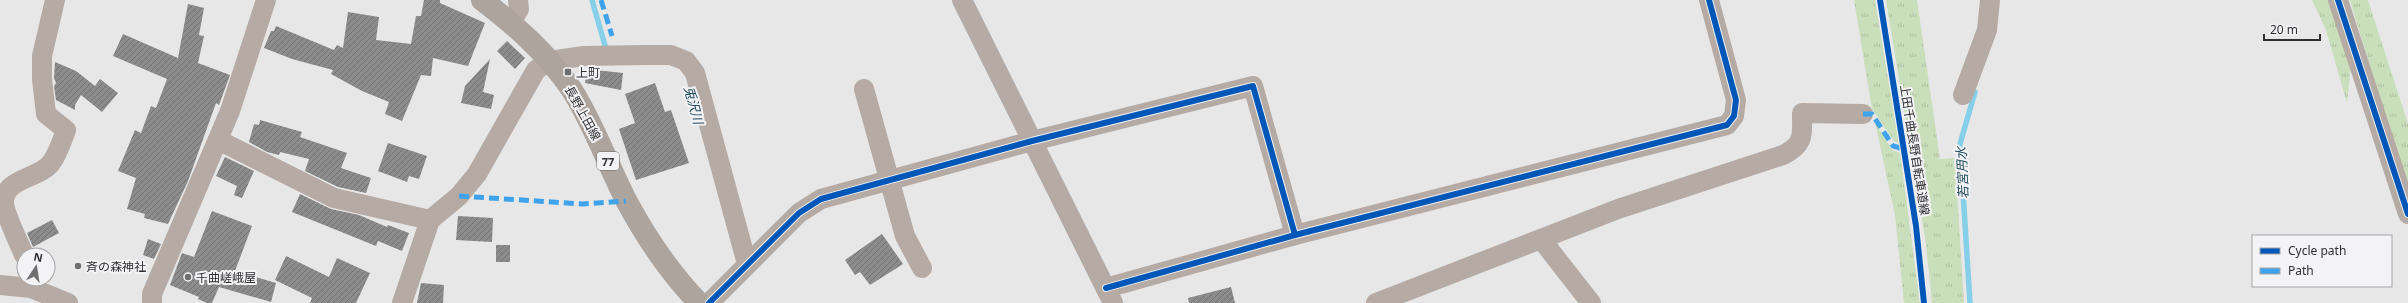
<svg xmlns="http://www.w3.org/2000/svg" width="2408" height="303" font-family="'Noto Sans','Noto Sans JP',sans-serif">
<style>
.grass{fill:url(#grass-tufts)}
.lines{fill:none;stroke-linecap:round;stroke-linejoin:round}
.stream{stroke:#86cfe8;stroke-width:5.5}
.building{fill:url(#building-hatch)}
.minor{stroke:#b5aba4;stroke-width:20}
.major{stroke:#aca49d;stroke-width:22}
.quiet{stroke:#3ea3eb;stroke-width:5;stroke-dasharray:10 5;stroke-linecap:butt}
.cycleway-casing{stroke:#f3f3f5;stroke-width:8}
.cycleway{stroke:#0057b8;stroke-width:6}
.poi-dot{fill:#6f6f70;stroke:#f3f3f5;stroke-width:1.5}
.labels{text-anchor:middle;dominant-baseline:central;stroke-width:4;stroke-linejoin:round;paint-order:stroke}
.shield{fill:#f3f3f5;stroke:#6a6a6b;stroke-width:1}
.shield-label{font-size:11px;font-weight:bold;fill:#2f2f30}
.poi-label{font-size:12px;fill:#2f2f30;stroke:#f3f3f5;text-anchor:start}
.street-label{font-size:12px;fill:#2f2f30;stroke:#f3f3f5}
.water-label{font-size:13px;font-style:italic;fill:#1e4b5b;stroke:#f3f3f5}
</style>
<defs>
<pattern id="grass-tufts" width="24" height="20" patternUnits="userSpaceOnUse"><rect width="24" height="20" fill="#c9deba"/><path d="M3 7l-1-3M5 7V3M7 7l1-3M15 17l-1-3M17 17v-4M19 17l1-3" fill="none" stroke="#adbfa0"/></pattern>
<pattern id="building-hatch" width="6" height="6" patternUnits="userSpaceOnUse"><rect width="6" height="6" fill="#8c8c8c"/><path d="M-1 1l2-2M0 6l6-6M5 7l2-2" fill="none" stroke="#737373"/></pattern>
</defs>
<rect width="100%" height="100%" fill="#e7e7e7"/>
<g class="grass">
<polygon points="1854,0 1875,0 1899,144 1894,141 1872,109"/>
<polygon points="1886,0 1917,0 1940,159 1955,158 1964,303 1932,303 1926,244"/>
<polygon points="2312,0 2330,0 2351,66 2347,103 2326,30"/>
<polygon points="2350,0 2368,0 2408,124 2408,192"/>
<polygon points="1875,122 1892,150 1900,153 1920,303 1904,303 1895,215"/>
</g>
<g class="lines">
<g class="stream">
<polyline points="592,0 606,49"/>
<polyline points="1970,303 1960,144 1975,92"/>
</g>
</g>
<g class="building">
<polygon points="424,0 440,0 440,3 485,23 468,66 433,58 431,76 421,75 402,121 385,114 389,102 362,91 331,74 333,70 292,59 264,48 271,31 274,31 276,26 334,50 337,45 343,48 348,12 379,17 376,40 411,44 416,16 421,16"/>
<polygon points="188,4 204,8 199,35 204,36 198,63 230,75 219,105 216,103 188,181 168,224 144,218 145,214 127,209 136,178 118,171 135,130 141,133 151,106 156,108 167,79 113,56 123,34 178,58"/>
<polygon points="507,41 525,58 515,69 497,51"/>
<polygon points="490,59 483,92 494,95 491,109 461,103 465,86"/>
<polygon points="55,62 76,71 95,86 100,79 118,93 102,112 81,95 75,105 75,110 56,100 54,86 56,83 54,78"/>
<polygon points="587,69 623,73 621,90 585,83"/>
<polygon points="655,83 665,112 671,110 689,163 636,180 619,129 635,123 625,94"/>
<polygon points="260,120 302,132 300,137 347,153 341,168 371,178 366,193 338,187 305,171 309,159 280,152 279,155 267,152 249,142 254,124 259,125"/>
<polygon points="388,143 427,156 419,179 409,176 407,182 378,171"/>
<polygon points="225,157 254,171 242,198 234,195 237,186 216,176"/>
<polygon points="300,194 331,209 359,215 387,227 388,225 409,233 402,251 378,241 376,246 292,212"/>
<polygon points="212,211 252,226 235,271 276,283 271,302 219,287 212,303 207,303 198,299 199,297 170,285 182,253 194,257"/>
<polygon points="458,216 493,218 492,242 456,240"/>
<polygon points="52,220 59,233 33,247 27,233"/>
<polygon points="882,234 903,264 870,285 860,272 855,275 845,260"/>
<polygon points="148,239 161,244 154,259 143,255"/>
<rect x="496" y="245" width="14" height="17"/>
<polygon points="286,256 329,277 337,258 370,273 356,303 310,303 312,298 275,280"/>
<polygon points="421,283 444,285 443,303 417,303"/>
<polygon points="1231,287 1235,303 1189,303 1188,298"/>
</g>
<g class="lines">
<g class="minor">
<polyline points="962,0 1113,303"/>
<polyline points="2338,0 2408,214"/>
<polyline points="511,22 519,9 518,0"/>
<polyline points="864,89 905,236 922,268"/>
<polyline points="1963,95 1987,30 1990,0"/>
<polyline points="218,140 334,198 430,220"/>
<polyline points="1541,239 1591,303"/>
<path d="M24 255C20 245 4 212 4 203 3 178 39 179 51 163 58 154 62 141 66 130L46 114 42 79V56L55 0"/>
<polyline points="0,285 31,288 68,303"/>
<polyline points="1106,288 1295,235 1727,125 1734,116 1736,100 1709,0"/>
<polyline points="152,303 152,294 230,111 266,0"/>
<polyline points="402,303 430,220 459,196 477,174 536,70 549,61 584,56 645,55 671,55 686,61 695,73 747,264"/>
<polyline points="709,303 799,213 821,199 1032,141 1253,86 1295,235"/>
<path d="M1376 303 1618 209 1783 155C1805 144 1802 135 1802 113L1863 114"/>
</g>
<path class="major" d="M482 0C516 26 548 54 572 90 594 125 608 165 627 202 647 239 670 273 699 303"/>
<g class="quiet">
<polyline points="601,0 612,36"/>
<polyline points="1863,114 1872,114 1893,146 1904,149"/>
<polyline points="459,196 583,204 626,201"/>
</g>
<defs>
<g id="cycleway">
<polyline points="1880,0 1916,226 1924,303"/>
<polyline points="2338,0 2408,214"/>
<polyline points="1106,288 1295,235 1727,125 1734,116 1736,100 1709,0"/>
<polyline points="709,303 799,213 821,199 1032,141 1253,86 1295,235"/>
</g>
</defs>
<use href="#cycleway" class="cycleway-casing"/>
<use href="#cycleway" class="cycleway"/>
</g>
<g class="poi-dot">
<rect x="564" y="68" width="8" height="8" rx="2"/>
<circle cx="78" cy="266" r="4"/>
<circle cx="188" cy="277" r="4"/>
</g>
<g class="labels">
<rect class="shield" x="597" y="152" width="22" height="18" rx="3"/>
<g class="shield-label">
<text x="608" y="161">77</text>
</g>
<g class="poi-label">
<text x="576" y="72">上町</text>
<text x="86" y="266">斉の森神社</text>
<text x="196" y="277">千曲嵯峨屋</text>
</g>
<g class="street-label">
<text transform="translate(583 113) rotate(61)">長野上田線</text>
<text transform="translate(1915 150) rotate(81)">上田千曲長野自転車道線</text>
</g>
<g class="water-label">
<text transform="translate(694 105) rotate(75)">兎沢川</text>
<text transform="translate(1962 173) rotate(-93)">若宮用水</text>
</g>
</g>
<rect x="2252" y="235" width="140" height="52" fill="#f3f3f5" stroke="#a5a5a6"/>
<rect x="2260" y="248" width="20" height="6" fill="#0057b8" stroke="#a5a5a6"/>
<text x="2288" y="255" font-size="12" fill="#2f2f30">Cycle path</text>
<rect x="2260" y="268" width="20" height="6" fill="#3ea3eb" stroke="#a5a5a6"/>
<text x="2288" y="275" font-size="12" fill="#2f2f30">Path</text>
<g transform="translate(36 267) rotate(12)"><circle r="19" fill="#f3f3f5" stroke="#a5a5a6"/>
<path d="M0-3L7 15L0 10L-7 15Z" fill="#6f6f70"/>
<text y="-6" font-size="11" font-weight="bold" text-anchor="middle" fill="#2f2f30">N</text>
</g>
<path d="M2264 34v6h56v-6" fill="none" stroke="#2f2f30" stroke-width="2"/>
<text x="2270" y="34" font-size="12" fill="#2f2f30" stroke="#f3f3f5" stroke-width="3" paint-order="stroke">20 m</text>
</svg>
